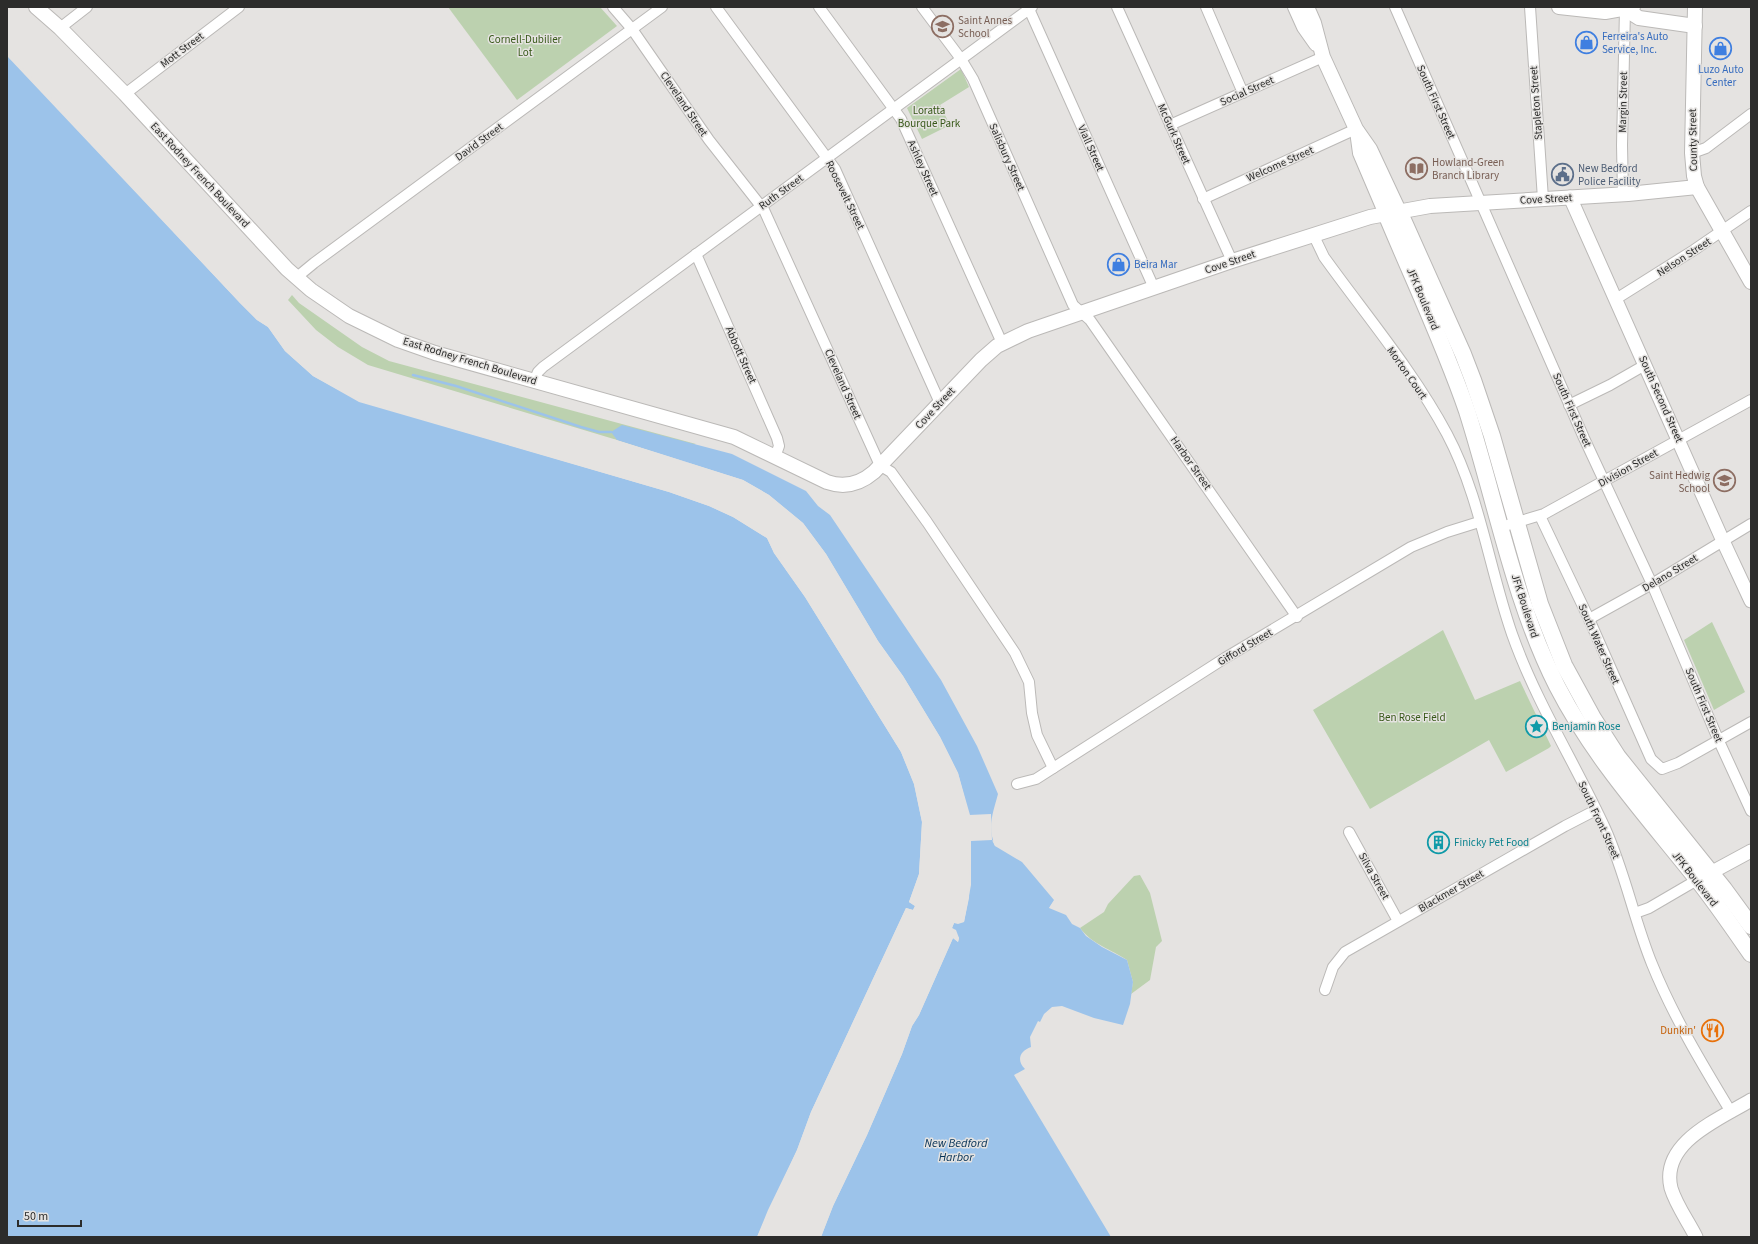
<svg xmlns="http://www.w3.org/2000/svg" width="1758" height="1244" font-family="'Source Sans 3',sans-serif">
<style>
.green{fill:#bcd1af}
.water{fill:#9cc3ea}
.pier{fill:#e5e3e1}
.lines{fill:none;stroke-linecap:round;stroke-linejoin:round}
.stream{stroke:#9cc3ea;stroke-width:2.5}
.minor-casing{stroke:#bbb9b7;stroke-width:12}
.tertiary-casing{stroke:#bbb9b7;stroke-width:15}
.secondary-casing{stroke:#bbb9b7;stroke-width:16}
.primary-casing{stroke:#bbb9b7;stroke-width:18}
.minor{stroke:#fff;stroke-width:10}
.tertiary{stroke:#fff;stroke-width:13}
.secondary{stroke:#fff;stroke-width:14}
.primary{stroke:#fff;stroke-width:16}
.labels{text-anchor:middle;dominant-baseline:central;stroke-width:3;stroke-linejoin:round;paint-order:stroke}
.education-label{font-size:11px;fill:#785e54;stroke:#e5e3e1;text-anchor:start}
.shop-label{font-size:11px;fill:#366cbe;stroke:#e5e3e1;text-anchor:start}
.park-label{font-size:11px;fill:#375818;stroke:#e5e3e1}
.street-label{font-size:11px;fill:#2c2c2b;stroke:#e5e3e1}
.service-label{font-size:11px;fill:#4e5e75;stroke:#e5e3e1;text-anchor:start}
.culture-label{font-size:11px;fill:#0d838f;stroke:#e5e3e1;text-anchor:start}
.food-label{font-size:11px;fill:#c56008;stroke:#e5e3e1;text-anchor:end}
.water-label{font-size:12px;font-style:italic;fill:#053156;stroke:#e5e3e1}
</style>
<rect width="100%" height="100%" fill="#e5e3e1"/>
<g class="green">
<polygon points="448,7 600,7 617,26 517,100"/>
<polygon points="961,69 969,87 940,105 950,125 922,139 907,108"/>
<polygon points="292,295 299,303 362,347 389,361 696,444 657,452 368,365 338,347 316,330 288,300"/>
<polygon points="1712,622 1745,692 1714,710 1684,640"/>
<polygon points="1443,630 1475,700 1520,681 1551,746 1549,748 1506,772 1489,740 1370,809 1313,710"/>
<path d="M1140 875 1150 893 1162 941 1156 947 1150 980 1131 994 1133 982 1127 960C1111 949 1093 945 1080 928L1104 912 1108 904 1134 876Z"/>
</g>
<g class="water">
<polygon points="7,56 240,303 257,320 268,327 285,351 313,376 359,402 669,492 709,506 733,517 767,538 774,553 805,597 901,752 914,784 922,822 919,874 909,902 915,906 913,910 906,908 811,1112 797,1150 757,1237 7,1237"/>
<path d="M622 425 732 454 806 491 818 506 830 515 941 680 977 746 998 794C993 813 987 826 995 846L1008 848 1058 895 1049 908 1066 915 1072 924 1080 928 1086 936 1102 947 1127 960 1133 982 1130 1004 1123 1025 1094 1018 1062 1006 1052 1007 1044 1014 1040 1022 1038 1021 1030 1037 1031 1047C1020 1051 1016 1060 1025 1069L1014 1075 1111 1237H821L833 1206 867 1135 902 1054 912 1026 919 1015 953 938 958 942 959 938 952 928 954 923 964 922 971 885V841L970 815 958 773 940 737 903 676 878 641 826 554 803 523 769 495 743 480 617 440 611 432Z"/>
</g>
<g class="pier">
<polygon points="7,54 28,73 241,302 259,318 269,325 287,349 314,374 360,400 670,490 709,504 734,515 769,537 776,552 807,596 903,751 916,783 924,822 921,874 912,901 917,905 915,911 907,911 893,938 852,1031 813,1113 799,1150 759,1237 757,1237 768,1210 797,1150 811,1112 906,908 913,910 915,906 909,902 919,874 922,822 914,784 901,752 805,597 774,553 767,538 733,517 709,506 669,492 359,401 313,376 285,351 268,327 257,320 240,303"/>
<polygon points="613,439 743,480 769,495 803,523 826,554 878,641 903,676 940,737 958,773 969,815 991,814 992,840 996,843 1008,846 1031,860 1057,886 1060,894 1051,907 1049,908 1054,900 1022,862 995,846 992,840 971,841 969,898 964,922 958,924 954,923 952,928 956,930 959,938 958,942 953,938 919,1015 912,1026 902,1054 867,1135 833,1206 821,1237 819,1237 831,1206 866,1134 900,1054 910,1026 917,1014 952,937 954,936 957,938 954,932 950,928 953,921 962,921 967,898 969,885 967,844 970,836 970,816 968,817 964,806 952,763 939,738 901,677 876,642 825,555 801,524 768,496 742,482 685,462 621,444"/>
</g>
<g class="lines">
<polyline class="stream" points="413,375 456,386 581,427 599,432 611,432"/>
<defs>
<g id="minor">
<polyline points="613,7 632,29 709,140 764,210 878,461 881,466 891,472 927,522 1015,653 1029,682 1032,713 1037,735 1053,768"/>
<polyline points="716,7 835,169 940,403"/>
<polyline points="819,7 901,119 1002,343"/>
<polyline points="922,7 961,59 973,79 1073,305 1090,320 1297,617"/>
<polyline points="1117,7 1232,261"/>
<polyline points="1206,7 1243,93"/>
<polyline points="1395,7 1584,438 1652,584 1718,739 1751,811"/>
<polyline points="1530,7 1543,199"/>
<polyline points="1029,9 1154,288"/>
<polyline points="60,28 87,7"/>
<polyline points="125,94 239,7"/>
<polyline points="1170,125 1323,57"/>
<polyline points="1692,153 1706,148 1751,114"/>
<polyline points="1623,194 1622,145 1625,9"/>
<polyline points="1203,199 1356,129"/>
<path d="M1313 234 1324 257C1365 314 1414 372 1447 434 1480 496 1489 568 1512 634 1536 702 1575 763 1605 828 1625 872 1634 920 1652 964 1673 1016 1702 1064 1731 1112"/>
<polyline points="696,254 777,438 779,446 775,457"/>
<polyline points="297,277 314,263 662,7"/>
<polyline points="1616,299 1694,250 1751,211"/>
<polyline points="534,381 538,372 543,367 1032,7"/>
<polyline points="1569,405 1610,385 1645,365"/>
<polyline points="1540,516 1589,619 1651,759 1662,769 1678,763 1751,722"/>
<polyline points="1501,527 1544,514 1751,400"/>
<polyline points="1589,619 1652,584 1751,524"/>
<polyline points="1017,784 1036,779 1225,658 1411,547 1447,532 1479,522"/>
<polyline points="1349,832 1398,921"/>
<polyline points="1635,913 1649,908 1697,880"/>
<polyline points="1325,990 1333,967 1345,952 1565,826 1596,810"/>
</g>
<g id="tertiary">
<polyline points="1570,197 1723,541 1751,601"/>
<polyline points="1703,877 1751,851"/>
<path d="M1696 1237C1688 1221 1676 1205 1671 1188 1660 1142 1720 1119 1751 1100"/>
</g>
<g id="secondary">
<path d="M36 7 60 28 125 94 287 269 311 290 349 316 398 340 435 353 734 437 827 482C844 488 860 484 874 472L981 360 997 346 1028 331 1232 261 1370 217 1430 206 1628 194 1697 187"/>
<polyline points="1295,7 1304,27 1316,44"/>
<polyline points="1307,7 1314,23 1323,57 1356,129 1370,149 1399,211"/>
<polyline points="1559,7 1605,12 1633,7"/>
<polyline points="1695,7 1692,153 1694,176 1697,187 1751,282"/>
<polyline points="1625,9 1639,18 1695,26"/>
<polyline points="1357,131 1360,153 1386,214"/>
</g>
<g id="primary">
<polyline points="1399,211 1463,354 1473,380 1492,436 1540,604 1564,665 1593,718 1618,757 1724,889 1751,926"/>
<path d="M1386 214C1413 279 1444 344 1467 411 1496 502 1514 601 1557 686 1594 758 1647 816 1697 879 1716 903 1733 928 1751 954"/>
</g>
</defs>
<use href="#minor" class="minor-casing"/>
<use href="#tertiary" class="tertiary-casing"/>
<use href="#secondary" class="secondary-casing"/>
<use href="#primary" class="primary-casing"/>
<use href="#minor" class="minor"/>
<use href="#tertiary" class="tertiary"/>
<use href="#secondary" class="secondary"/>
<use href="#primary" class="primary"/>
</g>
<defs>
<symbol id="school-ring" viewBox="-11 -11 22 22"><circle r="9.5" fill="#e5e3e1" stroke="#8d6e63" stroke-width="1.5"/><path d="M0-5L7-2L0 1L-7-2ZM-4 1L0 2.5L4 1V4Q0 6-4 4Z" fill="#8d6e63"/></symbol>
<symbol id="shop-ring" viewBox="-11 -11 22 22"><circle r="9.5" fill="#e5e3e1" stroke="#3f7fe0" stroke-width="1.5"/><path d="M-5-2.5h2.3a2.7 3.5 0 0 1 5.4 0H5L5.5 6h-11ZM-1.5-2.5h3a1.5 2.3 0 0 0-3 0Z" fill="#3f7fe0"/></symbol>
<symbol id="library-ring" viewBox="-11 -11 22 22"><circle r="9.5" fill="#e5e3e1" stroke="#8d6e63" stroke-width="1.5"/><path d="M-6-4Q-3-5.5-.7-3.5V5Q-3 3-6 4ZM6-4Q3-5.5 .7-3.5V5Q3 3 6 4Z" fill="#8d6e63"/></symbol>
<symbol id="civic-ring" viewBox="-11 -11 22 22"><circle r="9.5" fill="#e5e3e1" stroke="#5c6f8a" stroke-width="1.5"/><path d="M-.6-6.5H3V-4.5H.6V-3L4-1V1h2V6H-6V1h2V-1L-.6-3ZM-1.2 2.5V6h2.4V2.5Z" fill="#5c6f8a"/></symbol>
<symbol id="sight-ring" viewBox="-11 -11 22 22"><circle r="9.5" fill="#e5e3e1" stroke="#0f9aa8" stroke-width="1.5"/><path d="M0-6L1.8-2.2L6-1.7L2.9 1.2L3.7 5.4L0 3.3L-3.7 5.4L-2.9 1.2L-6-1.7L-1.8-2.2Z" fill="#0f9aa8"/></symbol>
<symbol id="building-ring" viewBox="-11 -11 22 22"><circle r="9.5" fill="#e5e3e1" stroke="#0f9aa8" stroke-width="1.5"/><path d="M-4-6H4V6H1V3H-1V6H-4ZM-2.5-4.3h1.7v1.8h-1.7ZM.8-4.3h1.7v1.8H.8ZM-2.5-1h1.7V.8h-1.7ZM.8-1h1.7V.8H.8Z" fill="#0f9aa8"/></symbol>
<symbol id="restaurant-ring" viewBox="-11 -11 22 22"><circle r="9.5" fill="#e5e3e1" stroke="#e8710a" stroke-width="1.5"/><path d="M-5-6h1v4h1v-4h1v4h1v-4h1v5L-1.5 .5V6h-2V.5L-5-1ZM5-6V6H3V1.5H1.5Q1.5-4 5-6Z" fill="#e8710a"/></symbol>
</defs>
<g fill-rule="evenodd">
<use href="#school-ring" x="930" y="14" width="25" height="25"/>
<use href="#shop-ring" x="1574" y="30" width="25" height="25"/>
<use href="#shop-ring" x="1708" y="36" width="25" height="25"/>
<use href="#library-ring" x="1404" y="156" width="25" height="25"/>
<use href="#civic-ring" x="1550" y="162" width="25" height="25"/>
<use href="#shop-ring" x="1106" y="252" width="25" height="25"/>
<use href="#school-ring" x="1712" y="468" width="25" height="25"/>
<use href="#sight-ring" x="1524" y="714" width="25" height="25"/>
<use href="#building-ring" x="1426" y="830" width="25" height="25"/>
<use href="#restaurant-ring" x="1700" y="1018" width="25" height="25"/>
</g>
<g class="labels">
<g class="education-label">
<text x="958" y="20">Saint Annes<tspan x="958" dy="13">School</tspan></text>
<text x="1432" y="162">Howland-Green<tspan x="1432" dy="13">Branch Library</tspan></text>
<text x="1710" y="475" text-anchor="end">Saint Hedwig<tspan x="1710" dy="13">School</tspan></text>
</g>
<g class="shop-label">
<text x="1602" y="36">Ferreira's Auto<tspan x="1602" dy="13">Service, Inc.</tspan></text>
<text x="1721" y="69" text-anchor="middle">Luzo Auto<tspan x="1721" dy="13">Center</tspan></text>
<text x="1134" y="264">Beira Mar</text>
</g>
<g class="park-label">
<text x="525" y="39">Cornell-Dubilier<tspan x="525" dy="13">Lot</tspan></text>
<text x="929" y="110">Loratta<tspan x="929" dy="13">Bourque Park</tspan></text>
<text x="1412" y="717">Ben Rose Field</text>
</g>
<g class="street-label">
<text transform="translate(182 50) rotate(-37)">Mott Street</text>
<text transform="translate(1247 91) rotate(-24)">Social Street</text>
<text transform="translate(1436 102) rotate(66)">South First Street</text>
<text transform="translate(1623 102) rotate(-89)">Margin Street</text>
<text transform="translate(1536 103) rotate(-94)">Stapleton Street</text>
<text transform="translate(684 104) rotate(56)">Cleveland Street</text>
<text transform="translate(1174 134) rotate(66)">McGurk Street</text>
<text transform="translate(1693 140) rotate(-91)">County Street</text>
<text transform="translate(479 142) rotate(-36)">David Street</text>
<text transform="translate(1091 148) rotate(66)">Viall Street</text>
<text transform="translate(1007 157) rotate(66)">Salisbury Street</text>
<text transform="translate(1280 164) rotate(-24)">Welcome Street</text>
<text transform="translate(923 168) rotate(66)">Ashley Street</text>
<text transform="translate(200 175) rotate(47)">East Rodney French Boulevard</text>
<text transform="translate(781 192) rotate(-36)">Ruth Street</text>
<text transform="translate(845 195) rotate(64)">Roosevelt Street</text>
<text transform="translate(1546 199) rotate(-3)">Cove Street</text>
<text transform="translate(1684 257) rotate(-33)">Nelson Street</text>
<text transform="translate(1230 262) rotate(-19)">Cove Street</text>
<text transform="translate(1423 299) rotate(67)">JFK Boulevard</text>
<text transform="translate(741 355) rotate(66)">Abbott Street</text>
<text transform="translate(470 361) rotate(17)">East Rodney French Boulevard</text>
<text transform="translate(1407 373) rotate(55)">Morton Court</text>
<text transform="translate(843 384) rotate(66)">Cleveland Street</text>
<text transform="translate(1661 399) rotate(66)">South Second Street</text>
<text transform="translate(935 408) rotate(-47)">Cove Street</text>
<text transform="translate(1572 410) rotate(66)">South First Street</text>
<text transform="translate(1191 463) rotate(55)">Harbor Street</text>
<text transform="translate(1628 468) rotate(-29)">Division Street</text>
<text transform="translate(1670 573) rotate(-31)">Delano Street</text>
<text transform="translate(1525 606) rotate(72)">JFK Boulevard</text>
<text transform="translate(1599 644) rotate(66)">South Water Street</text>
<text transform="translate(1245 647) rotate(-31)">Gifford Street</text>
<text transform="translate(1704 705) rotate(67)">South First Street</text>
<text transform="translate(1599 820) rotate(65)">South Front Street</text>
<text transform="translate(1374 876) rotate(61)">Silva Street</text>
<text transform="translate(1695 879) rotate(52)">JFK Boulevard</text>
<text transform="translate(1451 891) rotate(-30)">Blackmer Street</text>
</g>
<g class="service-label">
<text x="1578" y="168">New Bedford<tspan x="1578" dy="13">Police Facility</tspan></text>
</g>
<g class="culture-label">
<text x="1552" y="726">Benjamin Rose</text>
<text x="1454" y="842">Finicky Pet Food</text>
</g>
<g class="food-label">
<text x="1696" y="1030">Dunkin'</text>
</g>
<g class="water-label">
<text x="956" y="1143">New Bedford<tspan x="956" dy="14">Harbor</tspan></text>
</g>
</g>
<rect width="1758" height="1244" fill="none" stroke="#2c2c2b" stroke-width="16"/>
<path d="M18 1220v6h63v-6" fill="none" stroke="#2c2c2b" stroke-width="2"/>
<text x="24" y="1220" font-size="12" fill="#2c2c2b" stroke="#e5e3e1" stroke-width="3" paint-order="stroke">50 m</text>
</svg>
